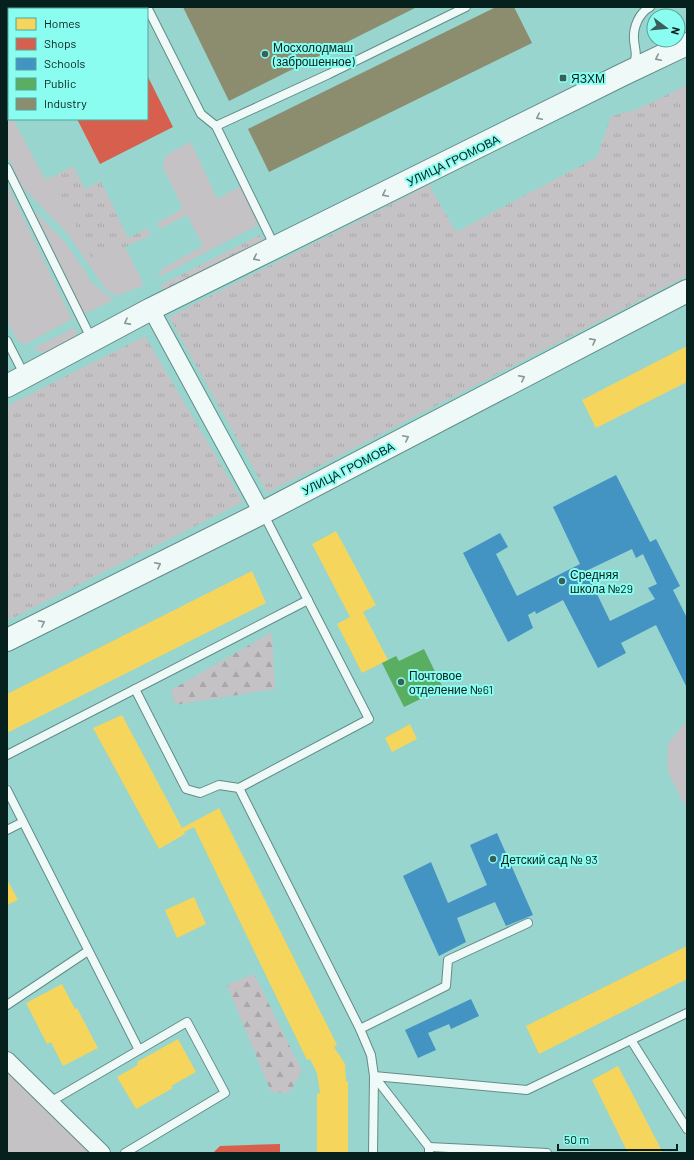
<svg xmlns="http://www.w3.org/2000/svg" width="694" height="1160" font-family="Barlow,sans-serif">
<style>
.grass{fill:#c4c2c5}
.forest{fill:url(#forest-firs)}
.park{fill:url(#park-tufts)}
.homes{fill:#f6d55c}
.shops{fill:#d6604d}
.schools{fill:#4393c3;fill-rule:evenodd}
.public{fill:#5aae61}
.industry{fill:#8c8c6e}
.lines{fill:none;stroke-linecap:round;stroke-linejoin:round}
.lane-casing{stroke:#648c87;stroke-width:10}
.street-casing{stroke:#648c87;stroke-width:18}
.secondary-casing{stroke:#648c87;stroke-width:24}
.lane{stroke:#eff9f8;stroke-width:8}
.street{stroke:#eff9f8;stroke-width:16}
.secondary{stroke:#eff9f8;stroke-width:22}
.oneway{stroke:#869795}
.poi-dot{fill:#395f5b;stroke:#8afdf0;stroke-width:1.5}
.labels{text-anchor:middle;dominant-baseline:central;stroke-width:4;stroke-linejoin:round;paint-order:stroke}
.poi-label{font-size:12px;fill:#06201d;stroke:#8afdf0;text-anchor:start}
.street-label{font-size:12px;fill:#06201d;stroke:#8afdf0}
</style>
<defs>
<pattern id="forest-firs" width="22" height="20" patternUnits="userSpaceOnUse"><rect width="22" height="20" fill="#c4c2c5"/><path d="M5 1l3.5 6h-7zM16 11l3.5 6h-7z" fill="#a7a6a9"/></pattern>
<pattern id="park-tufts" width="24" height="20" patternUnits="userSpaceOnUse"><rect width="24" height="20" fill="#c4c2c5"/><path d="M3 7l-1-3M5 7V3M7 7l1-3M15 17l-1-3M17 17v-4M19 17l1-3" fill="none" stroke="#a7a6a9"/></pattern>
</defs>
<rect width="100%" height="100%" fill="#97d5ce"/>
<g class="grass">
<polygon points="7,107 9,111 9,119 13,119 45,179 52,177 93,262 125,247 144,285 117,296 107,291 67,233 22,187 7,155"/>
<polygon points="191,142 217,199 241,186 258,225 159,277 159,274 163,268 203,246 187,215 160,229 157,223 180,210 182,206 163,168 164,159 169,153"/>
<polygon points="7,184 72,319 24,345 16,339 7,320"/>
<polygon points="34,210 64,241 82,266 91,282 114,300 84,314"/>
<polygon points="76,327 76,337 51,354 37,351 33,348"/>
<polygon points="687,720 687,810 670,776 667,767 668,744"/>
<polygon points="7,1070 91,1153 7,1153"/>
</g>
<g class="forest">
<polygon points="272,632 275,689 175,705 171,690"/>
<polygon points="254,974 302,1071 289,1093 271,1092 227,985"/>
</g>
<g class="park">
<polygon points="687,85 687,276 267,493 169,317 429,185 456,232 597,157 611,116 635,110"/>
<polygon points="73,166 85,189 101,181 128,238 147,228 151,235 93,262 52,177"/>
<polygon points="260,235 267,248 170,294 164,290 161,285"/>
<polygon points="145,336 243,502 7,621 7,406"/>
</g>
<g class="homes">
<polygon points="687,346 687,382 596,428 582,400"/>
<polygon points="336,531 376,605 363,612 388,660 362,673 337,624 350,617 312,544"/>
<polygon points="252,571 266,603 7,733 7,694"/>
<polygon points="122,715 182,828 219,808 337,1045 334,1047 345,1064 346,1081 348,1082 348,1153 317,1153 317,1094 320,1093 317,1073 310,1059 307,1060 194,827 184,832 185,834 159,849 93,728"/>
<polygon points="410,724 417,739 392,752 385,738"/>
<polygon points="9,883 18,900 7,905 7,884"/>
<polygon points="194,897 206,924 177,938 165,910"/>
<polygon points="687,946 687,979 539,1054 526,1026"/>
<polygon points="62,984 75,1009 77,1008 98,1048 63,1066 51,1042 47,1044 26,1003"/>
<polygon points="178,1039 196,1072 171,1086 173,1088 136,1109 117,1077 138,1065 137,1062"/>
<polygon points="618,1066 663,1153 628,1153 592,1080"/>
</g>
<g class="shops">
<polygon points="23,7 113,7 114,9 22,9 22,8"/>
<polygon points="147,75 173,127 100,164 77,119 147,119"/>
<polygon points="280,1144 280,1153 213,1153 220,1146"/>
</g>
<g class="schools">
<path d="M616 475 650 542 656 539 680 586 673 590 687 618V688L656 625 621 643 626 653 598 668 563 600 536 614 535 611 528 615 533 628 508 642 463 553 500 533 508 547 496 554 517 596 580 564 553 507ZM632 549 636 558 643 554 657 584 648 588 655 599 610 621 586 571Z"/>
<polygon points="497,833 533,915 506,926 495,902 457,918 466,942 439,956 403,876 431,862 448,903 487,885 470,845"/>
<polygon points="471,999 479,1016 451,1029 449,1024 428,1033 436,1050 418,1058 405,1030"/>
</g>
<polygon class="public" points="424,649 443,688 404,707 382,663 396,656 399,661"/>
<g class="industry">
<polygon points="183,7 417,7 229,101"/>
<polygon points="496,7 514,7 532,43 269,172 248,129"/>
</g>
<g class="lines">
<defs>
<g id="lane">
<polyline points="147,7 201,114 216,126 275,247"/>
<path d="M633 65C638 56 635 50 634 40 633 27 639 13 650 7"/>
<polyline points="216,126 329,74 466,7"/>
<polyline points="7,168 92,340"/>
<polyline points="7,341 25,376"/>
<polyline points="135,689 186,789 200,793 219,785 239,788 360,1029 371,1055 374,1076 373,1153"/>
<polyline points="7,755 308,600"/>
<polyline points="239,788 369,719 263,513"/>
<polyline points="7,790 139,1050"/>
<polyline points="7,830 23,822"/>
<polyline points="7,1005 88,951"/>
<polyline points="360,1029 446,986 448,960 528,923"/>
<polyline points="631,1040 687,1129"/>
<polyline points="374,1076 527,1090 687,1013"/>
<polyline points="374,1076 429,1147"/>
<polyline points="50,1102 187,1022 225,1093 125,1153"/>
<polyline points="429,1153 429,1147 547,1153"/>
</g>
<g id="street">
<polyline points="151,309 262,513"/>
<polyline points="7,1060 102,1153"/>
</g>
<g id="secondary">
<polyline points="7,386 151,309 622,75 687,44"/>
<polyline points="7,640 262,513 687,291"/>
</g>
</defs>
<use href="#lane" class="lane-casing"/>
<use href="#street" class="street-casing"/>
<use href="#secondary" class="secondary-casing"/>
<use href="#lane" class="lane"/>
<use href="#street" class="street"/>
<use href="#secondary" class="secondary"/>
</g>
<defs><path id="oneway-chevron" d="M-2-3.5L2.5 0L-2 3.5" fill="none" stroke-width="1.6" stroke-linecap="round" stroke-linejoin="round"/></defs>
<g class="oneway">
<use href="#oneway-chevron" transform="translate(658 58) rotate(154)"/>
<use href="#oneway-chevron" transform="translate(539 117) rotate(154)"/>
<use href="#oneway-chevron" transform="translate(385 194) rotate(154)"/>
<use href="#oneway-chevron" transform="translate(256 258) rotate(154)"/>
<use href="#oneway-chevron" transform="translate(127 322) rotate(152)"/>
<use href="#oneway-chevron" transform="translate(593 341) rotate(-28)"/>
<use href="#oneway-chevron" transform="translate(522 378) rotate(-27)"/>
<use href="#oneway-chevron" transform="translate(406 438) rotate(-27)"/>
<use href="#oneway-chevron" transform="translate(158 565) rotate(-27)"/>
<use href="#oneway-chevron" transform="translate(42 623) rotate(-27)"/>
</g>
<g class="poi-dot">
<circle cx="265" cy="54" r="4"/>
<rect x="559" y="74" width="8" height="8" rx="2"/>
<circle cx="562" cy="581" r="4"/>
<circle cx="401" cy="682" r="4"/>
<circle cx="493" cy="859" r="4"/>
</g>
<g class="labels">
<g class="poi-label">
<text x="273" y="47">Мосхолодмаш<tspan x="273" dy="14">(заброшенное)</tspan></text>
<text x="571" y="78">ЯЗХМ</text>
<text x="570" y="574">Средняя<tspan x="570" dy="14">школа №29</tspan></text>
<text x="409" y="675">Почтовое<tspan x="409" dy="14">отделение №61</tspan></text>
<text x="501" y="859">Детский сад № 93</text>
</g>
<g class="street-label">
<text transform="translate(453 160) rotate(-26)">УЛИЦА ГРОМОВА</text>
<text transform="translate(348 468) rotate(-27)">УЛИЦА ГРОМОВА</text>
</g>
</g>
<rect width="694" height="1160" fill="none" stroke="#06201d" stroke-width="16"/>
<rect x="8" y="8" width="140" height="112" fill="#8afdf0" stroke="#55a59c"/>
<rect x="16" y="18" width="20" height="12" fill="#f6d55c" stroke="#55a59c"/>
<text x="44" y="28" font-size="12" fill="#06201d">Homes</text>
<rect x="16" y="38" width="20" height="12" fill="#d6604d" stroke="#55a59c"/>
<text x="44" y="48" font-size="12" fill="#06201d">Shops</text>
<rect x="16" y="58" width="20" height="12" fill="#4393c3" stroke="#55a59c"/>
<text x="44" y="68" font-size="12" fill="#06201d">Schools</text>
<rect x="16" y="78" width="20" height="12" fill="#5aae61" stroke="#55a59c"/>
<text x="44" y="88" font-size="12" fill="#06201d">Public</text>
<rect x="16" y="98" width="20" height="12" fill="#8c8c6e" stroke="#55a59c"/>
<text x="44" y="108" font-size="12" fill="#06201d">Industry</text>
<g transform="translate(666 28) rotate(106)"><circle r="19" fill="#8afdf0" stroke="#55a59c"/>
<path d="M0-3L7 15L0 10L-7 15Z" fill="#395f5b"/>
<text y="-6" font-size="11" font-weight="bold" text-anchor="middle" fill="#06201d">N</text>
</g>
<path d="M558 1144v6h119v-6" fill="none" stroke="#06201d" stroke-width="2"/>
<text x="564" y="1144" font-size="12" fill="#06201d" stroke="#8afdf0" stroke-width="3" paint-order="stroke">50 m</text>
</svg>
